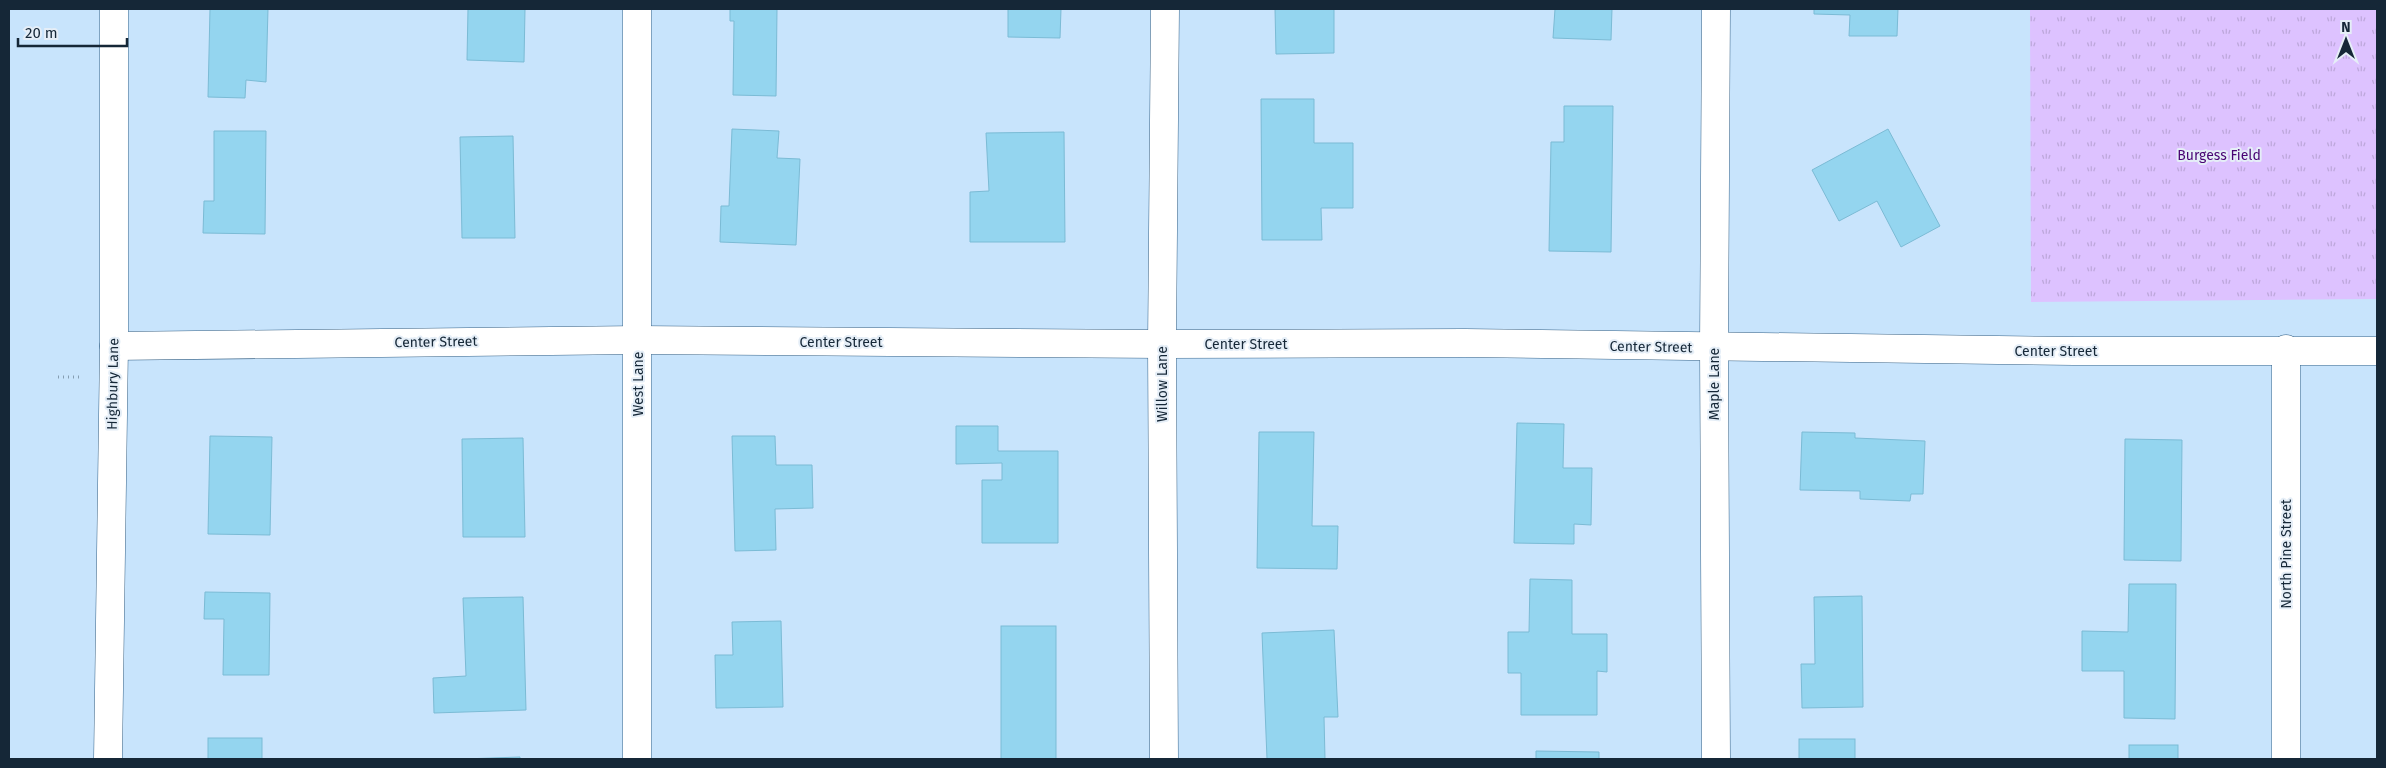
<svg xmlns="http://www.w3.org/2000/svg" width="2386" height="768" font-family="'Fira Sans',sans-serif">
<style>
.park{fill:url(#park-tufts)}
.building{fill:#94d5ef;stroke:#7bbbd5}
.lines{fill:none;stroke-linecap:round;stroke-linejoin:round}
.minor-casing{stroke:#376286;stroke-width:29}
.path{stroke:#859db2;stroke-width:3;stroke-dasharray:1 4;stroke-linecap:butt}
.minor{stroke:#fff;stroke-width:28}
.labels{text-anchor:middle;dominant-baseline:central;stroke-width:4;stroke-linejoin:round;paint-order:stroke}
.park-label{font-size:14px;fill:#480473;stroke:#e5eef7}
.street-label{font-size:14px;fill:#152737;stroke:#e5eef7}
</style>
<defs>
<pattern id="park-tufts" width="24" height="20" patternUnits="userSpaceOnUse" patternTransform="scale(1.25)"><rect width="24" height="20" fill="#ddc2ff"/><path d="M3 7l-1-3M5 7V3M7 7l1-3M15 17l-1-3M17 17v-4M19 17l1-3" fill="none" stroke="#bda7db"/></pattern>
</defs>
<rect width="100%" height="100%" fill="#c8e4fc"/>
<polygon class="park" points="2030,9 2377,9 2377,299 2031,302"/>
<g class="building">
<polygon points="210,9 268,9 266,82 246,80 245,98 208,97"/>
<polygon points="468,9 525,9 524,62 467,60"/>
<polygon points="730,9 777,9 776,96 733,95 734,21 730,21"/>
<polygon points="1008,9 1061,9 1060,38 1008,37"/>
<polygon points="1275,9 1334,9 1334,53 1276,54"/>
<polygon points="1555,9 1612,9 1611,40 1553,38"/>
<polygon points="1814,9 1898,9 1897,36 1849,36 1850,15 1814,14"/>
<polygon points="1261,99 1314,99 1314,143 1353,143 1353,208 1321,208 1322,240 1262,240"/>
<polygon points="1564,106 1613,106 1611,252 1549,251 1551,142 1564,142"/>
<polygon points="732,129 779,131 777,158 800,159 796,245 720,242 721,206 729,206"/>
<polygon points="1888,129 1940,226 1901,247 1877,201 1839,221 1812,170"/>
<polygon points="214,131 266,131 265,234 203,233 204,201 214,201"/>
<polygon points="1064,132 1065,242 970,242 970,192 989,191 986,133"/>
<polygon points="513,136 515,238 462,238 460,137"/>
<polygon points="1517,423 1564,424 1563,468 1592,468 1591,525 1574,524 1574,544 1514,543"/>
<polygon points="956,426 998,426 998,451 1058,451 1058,543 982,543 982,480 1002,480 1002,463 956,464"/>
<polygon points="1259,432 1314,432 1312,526 1338,526 1337,569 1257,568"/>
<polygon points="1802,432 1855,433 1855,438 1925,441 1923,494 1911,494 1910,501 1860,499 1860,491 1800,490"/>
<polygon points="210,436 272,437 270,535 208,534"/>
<polygon points="732,436 775,436 776,465 812,465 813,508 775,509 776,550 735,551"/>
<polygon points="523,438 525,537 463,537 462,439"/>
<polygon points="2125,439 2182,440 2181,561 2124,560"/>
<polygon points="1530,579 1572,580 1572,634 1607,634 1607,672 1597,671 1597,715 1521,715 1521,673 1508,673 1508,632 1529,632"/>
<polygon points="2129,584 2176,584 2175,719 2124,718 2124,671 2082,671 2082,631 2128,632"/>
<polygon points="205,592 270,593 269,675 223,675 224,619 204,619"/>
<polygon points="1862,596 1863,707 1802,708 1801,664 1815,664 1814,597"/>
<polygon points="523,597 526,710 434,713 433,678 466,676 463,598"/>
<polygon points="781,621 783,707 716,708 715,655 733,655 732,622"/>
<rect x="1001" y="626" width="55" height="133"/>
<polygon points="1334,630 1338,717 1324,717 1325,759 1267,759 1262,633"/>
<rect x="208" y="738" width="54" height="21"/>
<rect x="1799" y="739" width="56" height="20"/>
<rect x="2129" y="745" width="49" height="14"/>
<polygon points="1536,751 1599,752 1599,759 1536,759"/>
<polygon points="520,757 520,759 463,759"/>
</g>
<g class="lines">
<defs>
<g id="minor">
<polyline points="1716,9 1714,348 1716,759"/>
<polyline points="114,346 638,340 1162,344 1465,343 2074,351 2377,351"/>
<polyline points="2286,349 2286,759"/>
<polyline points="108,759 114,346 114,9"/>
<polyline points="637,759 637,9"/>
<polyline points="1164,759 1162,344 1165,9"/>
</g>
</defs>
<use href="#minor" class="minor-casing"/>
<polyline class="path" points="58,377 80,377"/>
<use href="#minor" class="minor"/>
</g>
<g class="labels">
<g class="park-label">
<text x="2219" y="155">Burgess Field</text>
</g>
<g class="street-label">
<text transform="translate(436 342) rotate(-1)">Center Street</text>
<text x="841" y="342">Center Street</text>
<text x="1246" y="344">Center Street</text>
<text transform="translate(1651 347) rotate(1)">Center Street</text>
<text x="2056" y="351">Center Street</text>
<text transform="translate(113 384) rotate(-89)">Highbury Lane</text>
<text transform="translate(638 384) rotate(-90)">West Lane</text>
<text transform="translate(1162 384) rotate(-90)">Willow Lane</text>
<text transform="translate(1714 384) rotate(-90)">Maple Lane</text>
<text transform="translate(2286 554) rotate(-90)">North Pine Street</text>
</g>
</g>
<rect width="2386" height="768" fill="none" stroke="#152737" stroke-width="20"/>
<g transform="translate(2346 40)" stroke="#e5eef7" stroke-width="4" paint-order="stroke">
<path d="M0-4L9 19L0 12L-9 19Z" fill="#152737"/>
<text y="-8" font-size="14" font-weight="bold" text-anchor="middle" fill="#152737">N</text>
</g>
<path d="M18 38v8h109v-8" fill="none" stroke="#152737" stroke-width="2.5"/>
<text x="25" y="38" font-size="15" fill="#152737" stroke="#e5eef7" stroke-width="4" paint-order="stroke">20 m</text>
</svg>
